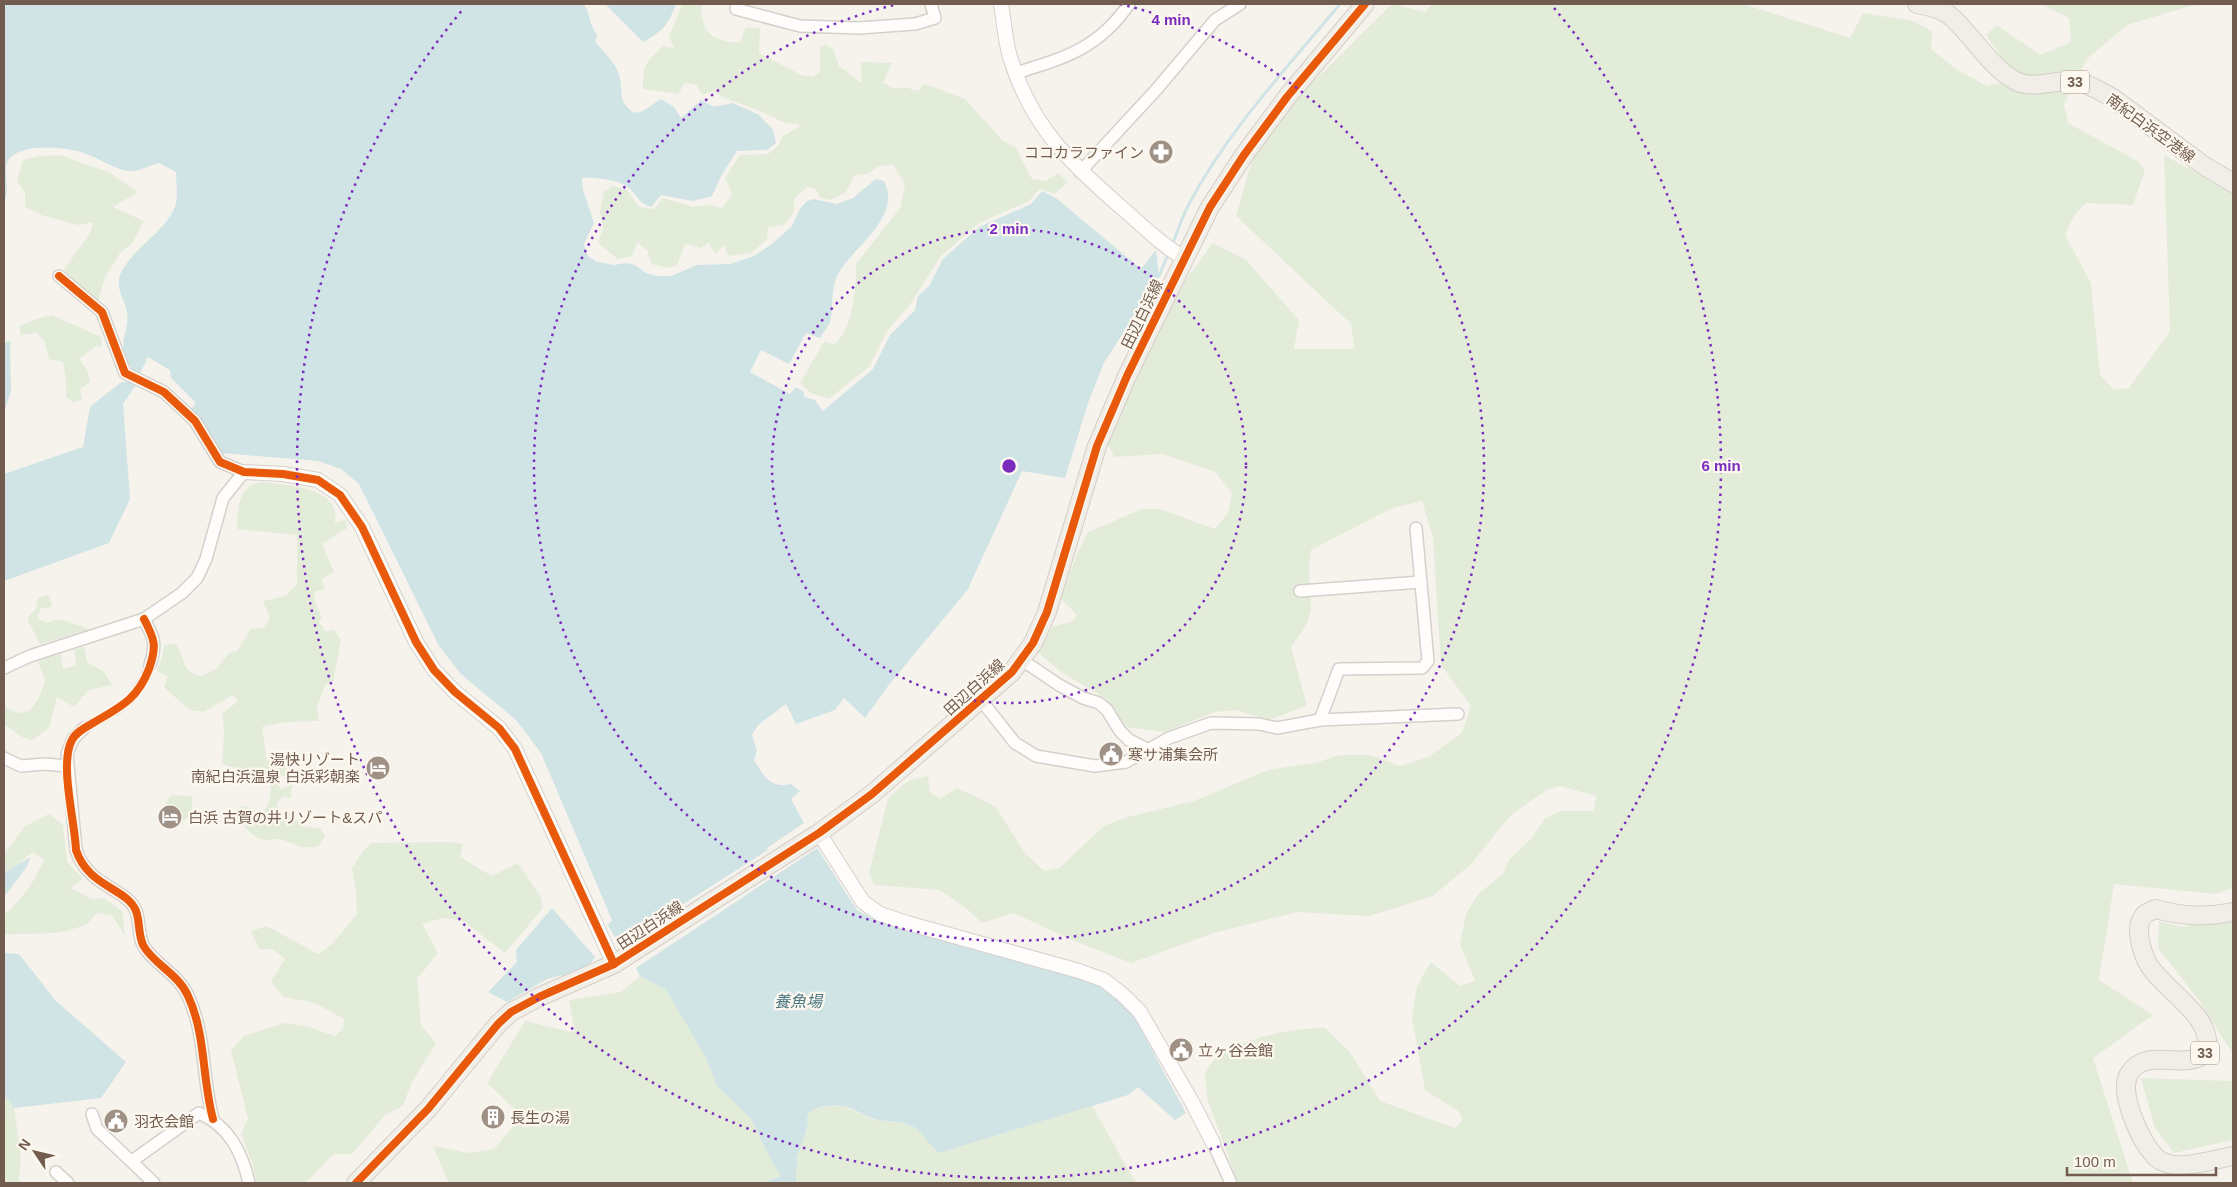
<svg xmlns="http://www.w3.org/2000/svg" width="2237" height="1187" font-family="Arial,'Noto Sans JP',sans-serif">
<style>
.green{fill:#e3ecd9}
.water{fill:#d0e3e5}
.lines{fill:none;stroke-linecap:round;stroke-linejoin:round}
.stream{stroke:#d0e3e5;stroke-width:3}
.minor-tunnel{stroke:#d5cdc6;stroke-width:11;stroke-dasharray:11 5.5;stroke-linecap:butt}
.minor-casing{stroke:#d5d0cb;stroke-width:14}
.tertiary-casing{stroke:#d5d0cb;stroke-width:16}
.primary-casing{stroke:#d4cec8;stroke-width:20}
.minor{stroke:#fefdfc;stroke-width:11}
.tertiary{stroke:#fefdfc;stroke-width:14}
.primary{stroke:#f1ede7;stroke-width:18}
.cycleway-casing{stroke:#fdf8ef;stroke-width:11}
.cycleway{stroke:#e8590c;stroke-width:8}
.ring{fill:none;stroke:#7b2cbf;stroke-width:2.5;stroke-dasharray:2.5 5}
.labels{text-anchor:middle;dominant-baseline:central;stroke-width:4.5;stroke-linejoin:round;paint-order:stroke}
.shield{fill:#fdf8ef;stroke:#9b8b7f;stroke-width:1}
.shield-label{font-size:14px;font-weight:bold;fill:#715c4f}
.street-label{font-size:15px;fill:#715c4f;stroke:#fdf8ef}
.poi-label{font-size:15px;fill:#715c4f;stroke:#fdf8ef;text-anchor:start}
.water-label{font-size:16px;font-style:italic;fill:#4c7882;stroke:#fdf8ef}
.centre{fill:#7b2cbf;stroke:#fdf8ef;stroke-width:2.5}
.ring-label{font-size:15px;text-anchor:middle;font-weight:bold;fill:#7b2cbf;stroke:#fdf8ef;stroke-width:4.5;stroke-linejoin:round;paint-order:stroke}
</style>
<rect width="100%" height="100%" fill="#f6f3ed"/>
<g class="green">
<path d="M682 4H701C703 35 710 40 740 43L746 27 760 29 759 53 801 75 813 77 820 72V47L825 44 833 49 839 66 862 83 861 62 892 63 883 83 896 89 905 87 918 91 925 84 965 99 1003 141 1016 148 1032 179 1046 181 1058 173 1068 182 1054 194 1040 189 1029 201 979 223 941 256 909 306 887 331 869 367 829 399 811 393 800 383 824 342 835 344C854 324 856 290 856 264L901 207 905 184 893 165 879 166 867 174 855 175 846 192 831 200 820 198 816 189 807 187 794 199V212L784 225 768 227 767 239 751 253 728 256 724 245 715 254 709 243 700 248 685 244 677 265 668 268 651 264 648 252 638 242 632 256 618 259 598 243 603 228 600 212 604 191 613 186 627 190 639 207 654 209 663 198 693 207 709 205 722 208 732 194 725 178 740 155 768 154 779 145 782 137 801 125 782 122 763 112 722 97 714 91 702 95 697 85 685 83 678 94 643 89C643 64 645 63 663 46L674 48 669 37Z"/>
<path d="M1392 4 1425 12 1432 4H1743L1850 38 1863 13 1913 21 1932 31 1931 49 1956 69 1987 86 2003 83 2007 65 1986 35 1997 25 2040 55 2071 42 2069 18 2041 4H2207L2187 7 2127 25 2087 59 2064 104 2068 123 2139 162 2145 170 2133 205 2086 203 2074 216 2065 235 2091 283 2100 375 2114 390 2129 388 2170 331 2164 155 2233 193V888L2216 894 2114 884 2099 980 2153 1015 2093 1058 2133 1183H1238L1207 1098 1205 1073C1208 1068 1212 1061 1217 1057 1242 1038 1294 1028 1325 1028L1350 1052 1380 1101 1455 1128 1463 1120 1458 1111 1425 1090 1412 1018 1417 986 1431 962 1460 986 1475 981 1460 944 1466 914 1478 894 1503 874 1509 860 1531 839 1544 819 1561 811H1594L1596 796 1560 786 1545 791 1511 815 1471 864 1433 896 1369 916 1297 912 1214 933 1131 963 1070 939 1013 913 982 923 966 908 940 890 874 885 869 873 888 799 900 787 912 779 928 776 930 792 940 799 957 788 995 806 1025 853 1044 871 1059 868 1104 826 1124 818 1194 801 1268 770 1318 762 1340 755H1371L1400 766 1428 757 1462 733 1471 706 1441 665 1433 538 1422 501 1392 508 1311 550 1309 568 1311 609 1307 624 1291 647 1307 706 1268 720 1236 710 1215 712 1165 732 1124 727 1105 698 1062 673 1036 651 1053 626 1072 622 1077 615 1061 599 1076 556 1088 532 1142 509H1160L1215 529 1228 513 1232 493 1215 472 1163 454 1114 457 1108 444 1170 301 1213 243 1246 260 1299 320 1294 349H1354L1351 324 1236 216 1252 160 1299 96Z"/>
<polygon points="60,155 108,172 138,192 113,207 144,221 133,242 120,253 105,277 98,302 64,270 91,231 93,222 78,225 41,215 25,207 25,193 17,180 23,160 40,156"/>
<polygon points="52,315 101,337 102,346 95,347 79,359 88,372 90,382 80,389 82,400 73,402 66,397 66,380 63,362 49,359 44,340 36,333 21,335 19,326 39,318"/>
<path d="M259 482C279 484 326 486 334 508 336 512 335 519 335 523L346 520 347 528 322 544 334 572 321 579 325 589 314 592 315 602 322 618 319 622 325 631 334 630 341 640 333 681 325 685 317 708 319 721 285 722 262 727 267 760 285 763 289 775 278 776 276 784 282 789 292 784 291 798 283 796 277 803 279 813H293L300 826 321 829 325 837 319 846C296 850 299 844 279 839 274 838 271 841 267 840 251 839 241 824 236 810L241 806C250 806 254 812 262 814 270 803 274 790 267 777L222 764 224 732 222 714 238 701 233 695 204 712 189 710 164 687 168 676 157 671 162 657 164 645 175 644C188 658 178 671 202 676L216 669 229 653 237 651 251 629 264 627 270 618 263 601 285 596 297 585V535L237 529C238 508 237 489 259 482Z"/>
<polygon points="49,595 52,607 41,608 37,618 46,623 59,619 87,628 88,630 40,644 28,621 28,617 36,609 38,598"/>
<polygon points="84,647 87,662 104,672 112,685 89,690 74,707 57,697 49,728 32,740 22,737 4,724 4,706 17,713 29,711 38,700 45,681 38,661 61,654 63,669 76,665 74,649"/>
<polygon points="171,795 192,796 192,816 174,825 159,815"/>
<path d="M49 814 63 825 67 862 83 879 70 888 92 899 104 898 122 911 125 936 112 915 97 913C93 916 90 922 86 924 61 937 31 932 4 935V915C22 899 35 882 44 859L32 852 19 864 4 873V854L25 826Z"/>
<polygon points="450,842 463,844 460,857 492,876 518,863 541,897 543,908 505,953 463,921 443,918 422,924 438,953 417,979 421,1025 436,1043 411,1084 403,1106 385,1115 352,1154 334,1154 305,1183 257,1183 252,1163 241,1133 248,1119 231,1050 244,1036 285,1023 309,1027 335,1036 343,1028 344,1019 315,1003 283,997 271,981 285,959 272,949 259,949 251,931 267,926 318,954 332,944 357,914 356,893 352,868 363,851 371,843"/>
<polygon points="2233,918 2233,1054 2198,999 2158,948 2159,921 2182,927"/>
<polygon points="640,976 666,990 706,1058 717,1086 751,1119 773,1164 782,1176 768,1181 768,1183 449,1183 433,1146 468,1153 494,1149 522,1116 487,1083 525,1021 575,1033 569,1000 621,992"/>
<polygon points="2233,1076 2233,1140 2174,1153 2155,1128 2141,1078 2232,1081"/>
<polygon points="4,1094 14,1108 21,1157 19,1180 23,1183 4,1183"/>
<path d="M844 1106 871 1119 910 1125 926 1136 933 1149 939 1153 1092 1106 1136 1183H796L797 1158 808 1127C800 1104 830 1106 844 1106Z"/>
</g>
<g class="water">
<path d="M4 4H584C591 16 588 21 597 35L595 42C605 53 617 64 620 78 623 95 618 101 634 113L643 111 661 99 674 107 681 118 701 100 714 107 733 103 759 115 773 130 776 143 767 150 737 151 722 174 712 196 693 201 661 195 651 207C637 202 638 195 628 187 619 180 592 177 582 178L583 190 594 223 584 244 588 256 597 262 614 265 626 263 635 265 646 273 656 276H671L697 265 730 264 754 256 772 244 792 226 800 209 806 202 813 199 837 204 853 198 876 179 884 181C903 218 851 248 837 276 831 290 833 303 831 318 830 325 824 331 820 338L806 333 789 364 761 350 750 372 790 394 796 387 804 392V397L815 400 823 411 873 369 890 335 915 310 918 296 929 286 943 259 979 227 1031 204 1042 191 1056 198 1141 269 1156 250 1159 276 1104 363 1088 403 1065 478 1022 471 968 589 888 686 865 718 844 698 835 710 796 724 786 704 758 725 752 735 757 751 754 760C764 776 769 789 791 784L800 791 791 799 804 823 767 848 768 850 619 945 608 925 612 920 541 753 516 720 461 674 439 646 359 484 341 469 318 461 221 453 203 423 190 410 196 403 171 378 170 370 148 357 139 375C134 372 132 369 129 364 116 340 130 333 127 312 125 300 115 288 120 275 131 248 169 231 176 203 178 194 176 181 176 172L159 163C151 165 142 170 134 171 117 172 99 158 84 153 65 147 25 143 10 158 0 168 12 187 4 201Z"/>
<path d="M605 4H676C668 25 663 31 643 42Z"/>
<polygon points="10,341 11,391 4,412 4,343"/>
<polygon points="131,380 137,383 123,404 130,499 109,543 4,581 4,474 83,447 90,407 120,383"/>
<path d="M817 848 857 910 875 920 1069 974 1103 987 1133 1015 1186 1113 1175 1120 1138 1087 1128 1095 939 1153C928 1145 923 1130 909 1125 897 1121 883 1122 871 1118 862 1115 852 1107 843 1106 829 1104 801 1106 808 1126L797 1158 796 1183H768V1181L781 1176 773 1164 751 1119 717 1086 706 1058 666 990 640 976 636 968Z"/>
<polygon points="31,857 26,868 4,897 4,873"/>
<polygon points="552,908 595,957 587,969 547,979 507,1002 488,992 517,962 516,950"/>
<polygon points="4,953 19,954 56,1001 126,1062 101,1098 14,1108 4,1094"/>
</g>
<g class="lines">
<g class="stream">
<path d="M1172 246C1177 232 1182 217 1189 204 1228 130 1287 68 1340 4"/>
<polyline points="1159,276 1169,252"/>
</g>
<path class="minor-tunnel" d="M84 728C118 708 135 705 150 665"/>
<defs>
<g id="minor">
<polyline points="737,4 736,9 800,26 859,28 915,24 935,18 931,4"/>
<path d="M1016 73C1065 58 1099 48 1129 4"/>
<polyline points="1080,172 1156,90 1215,20 1240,4"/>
<polyline points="1300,591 1421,582"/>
<path d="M144 619C154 638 157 643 150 665"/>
<polyline points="1022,660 1059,685 1083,698 1099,703 1107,710 1120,731 1129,740 1149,750"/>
<polyline points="4,668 30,656 144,619 182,593 197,578 206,559 223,498 244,472 220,462 195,421 164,392 125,373 102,312 59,276"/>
<polyline points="981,700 1015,743 1036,756 1095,766 1126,762 1169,738 1211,723 1259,724 1277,728 1320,720 1458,714"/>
<polyline points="1320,720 1339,669 1422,668 1428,661 1416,528"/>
<path d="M84 728 73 739 67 754 76 850C88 887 127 888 136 911 140 922 138 934 143 945 153 964 179 974 188 996 206 1034 202 1079 213 1119"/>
<polyline points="4,758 21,766 45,764 67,766"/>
<polyline points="92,1114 97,1129 154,1183"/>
<polyline points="1213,1143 1231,1183"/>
<path d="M132 1161 199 1113C229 1126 242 1152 249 1183"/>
<polyline points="56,1172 68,1183"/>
</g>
<g id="tertiary">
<path d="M1001 4C1004 21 1005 40 1010 57 1031 126 1069 162 1122 208 1142 225 1161 245 1184 258"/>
<polyline points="244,472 283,474 318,480 340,495 362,527 416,642 434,670 455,692 499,728 515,749 614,964"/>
<polyline points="819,833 863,902 880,914 907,923 1079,971 1104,980 1123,995 1140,1012 1192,1102 1213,1143"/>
</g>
<g id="primary">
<path d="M1917 4C1927 6 1940 8 1949 15 1972 34 1988 65 2014 80 2033 92 2061 76 2082 83 2093 86 2103 93 2113 98L2203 165 2233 183"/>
<path d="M2233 912C2205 917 2184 917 2156 909 2153 910 2148 912 2145 914 2132 926 2143 959 2153 971 2168 989 2187 1002 2200 1021 2206 1030 2208 1041 2208 1051 2186 1074 2147 1044 2129 1074 2118 1092 2140 1140 2153 1154 2157 1160 2166 1164 2173 1165 2187 1167 2218 1159 2233 1156"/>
<polyline points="356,1183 428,1109 498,1024 511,1012 539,997 614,964 819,833 872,794 1012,672 1033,643 1047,612 1097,446 1127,376 1210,207 1244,155 1287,97 1365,4"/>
</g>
</defs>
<use href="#minor" class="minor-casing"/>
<use href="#tertiary" class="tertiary-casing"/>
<use href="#primary" class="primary-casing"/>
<use href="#minor" class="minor"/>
<use href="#tertiary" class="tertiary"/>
<use href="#primary" class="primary"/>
<defs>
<g id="cycleway">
<polyline points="59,276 102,312 125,373 164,392 195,421 220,462 244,472 283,474 318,480 340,495 362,527 416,642 434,670 455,692 499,728 515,749 614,964"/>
<path d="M144 619C155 640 157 646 149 669 137 700 120 707 93 723 86 727 76 732 72 740 59 763 75 822 76 850 88 887 127 888 136 911 140 922 138 934 143 945 153 964 179 974 188 996 206 1034 202 1079 213 1119"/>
<polyline points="356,1183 428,1109 498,1024 511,1012 539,997 614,964 819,833 872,794 1012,672 1033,643 1047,612 1097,446 1127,376 1210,207 1244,155 1287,97 1365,4"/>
</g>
</defs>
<use href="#cycleway" class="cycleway-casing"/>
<use href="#cycleway" class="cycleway"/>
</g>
<g class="ring">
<circle cx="1009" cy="466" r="237"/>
<path d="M1120 4A475 475 0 1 1 898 4"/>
<path d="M1554 8A712 712 0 1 1 464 8"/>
</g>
<defs>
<symbol id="pharmacy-disc" viewBox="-11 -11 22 22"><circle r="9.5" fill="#a09186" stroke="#fdf8ef"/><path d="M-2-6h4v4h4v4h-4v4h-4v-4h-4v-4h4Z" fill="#fff"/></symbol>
<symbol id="civic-disc" viewBox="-11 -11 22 22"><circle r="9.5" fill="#a09186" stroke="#fdf8ef"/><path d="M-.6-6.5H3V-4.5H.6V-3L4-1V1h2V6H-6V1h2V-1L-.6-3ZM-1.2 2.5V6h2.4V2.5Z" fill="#fff"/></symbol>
<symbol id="hotel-disc" viewBox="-11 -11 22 22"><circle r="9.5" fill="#a09186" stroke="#fdf8ef"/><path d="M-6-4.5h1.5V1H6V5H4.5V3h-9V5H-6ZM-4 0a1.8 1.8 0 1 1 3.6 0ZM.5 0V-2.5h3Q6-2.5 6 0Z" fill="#fff"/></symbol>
<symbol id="building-disc" viewBox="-11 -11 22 22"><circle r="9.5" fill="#a09186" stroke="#fdf8ef"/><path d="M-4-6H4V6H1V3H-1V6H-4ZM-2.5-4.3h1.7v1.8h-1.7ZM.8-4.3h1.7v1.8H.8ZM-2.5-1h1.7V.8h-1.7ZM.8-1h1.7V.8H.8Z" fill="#fff"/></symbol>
</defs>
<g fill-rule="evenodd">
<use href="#pharmacy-disc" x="1147" y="138" width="28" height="28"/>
<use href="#civic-disc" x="1097" y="740" width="28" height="28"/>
<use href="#hotel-disc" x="364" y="754" width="28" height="28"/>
<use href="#hotel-disc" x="156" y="803" width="28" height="28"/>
<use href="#civic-disc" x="1167" y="1036" width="28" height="28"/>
<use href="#building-disc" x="479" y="1103" width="28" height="28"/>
<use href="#civic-disc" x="102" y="1107" width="28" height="28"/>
</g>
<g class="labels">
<g class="shield">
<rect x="2061" y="70.5" width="28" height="23" rx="4"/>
<rect x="2191" y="1041.5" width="28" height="23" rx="4"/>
</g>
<g class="shield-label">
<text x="2075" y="82">33</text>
<text x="2205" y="1053">33</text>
</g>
<g class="street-label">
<text transform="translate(2151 128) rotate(36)">南紀白浜空港線</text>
<text transform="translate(1142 314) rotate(-64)">田辺白浜線</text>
<text transform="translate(974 687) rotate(-42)">田辺白浜線</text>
<text transform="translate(650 925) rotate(-33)">田辺白浜線</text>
</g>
<g class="poi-label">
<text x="1144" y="152" text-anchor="end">ココカラファイン</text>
<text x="1128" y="754">寒サ浦集会所</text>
<text x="360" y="759" text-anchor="end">湯快リゾート<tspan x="360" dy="17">南紀白浜温泉 白浜彩朝楽</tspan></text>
<text x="188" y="817">白浜 古賀の井リゾート&amp;スパ</text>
<text x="1198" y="1050">立ヶ谷会館</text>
<text x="510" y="1117">長生の湯</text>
<text x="134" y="1121">羽衣会館</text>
</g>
<g class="water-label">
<text x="798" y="1001">養魚場</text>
</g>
</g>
<circle cx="1009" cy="466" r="8" class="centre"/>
<g class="ring-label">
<text x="1171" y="25">4 min</text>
<text x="1009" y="234">2 min</text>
<text x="1721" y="471">6 min</text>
</g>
<rect width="2237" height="1187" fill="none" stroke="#715c4f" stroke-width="10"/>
<g transform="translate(35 1152) rotate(305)" stroke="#fdf8ef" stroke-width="4" paint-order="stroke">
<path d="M0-4L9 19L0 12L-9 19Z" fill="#715c4f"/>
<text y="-8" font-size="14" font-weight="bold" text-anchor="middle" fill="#715c4f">N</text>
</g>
<path d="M2067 1167v8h149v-8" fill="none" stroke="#715c4f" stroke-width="2.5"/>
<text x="2074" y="1167" font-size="15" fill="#715c4f" stroke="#fdf8ef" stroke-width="4" paint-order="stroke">100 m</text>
</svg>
